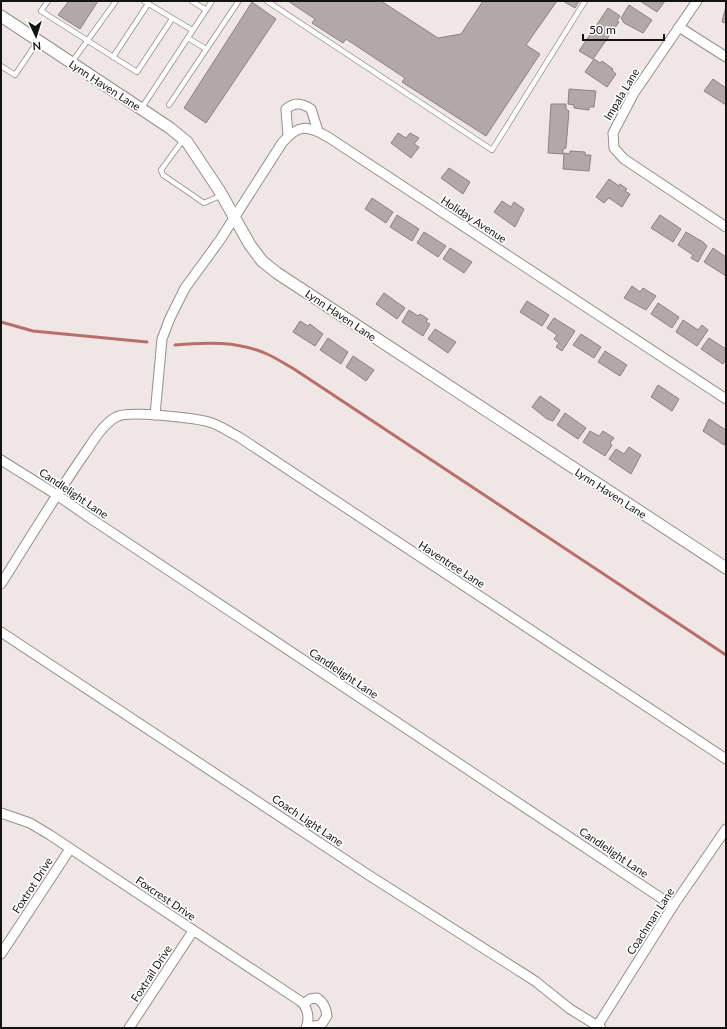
<svg xmlns="http://www.w3.org/2000/svg" width="727" height="1029" font-family="Lato,sans-serif">
<style>
.lines{fill:none;stroke-linecap:round;stroke-linejoin:round}
.stream{stroke:#b86f6a;stroke-width:3}
.building{fill:#b1a8a7;stroke:#8b8382}
.service-casing{stroke:#968e8d;stroke-width:6}
.minor-casing{stroke:#968e8d;stroke-width:11}
.tertiary-casing{stroke:#968e8d;stroke-width:13}
.service{stroke:#fff;stroke-width:4.5}
.minor{stroke:#fff;stroke-width:9}
.tertiary{stroke:#fff;stroke-width:11}
.labels{text-anchor:middle;dominant-baseline:central;stroke-width:3.5;stroke-linejoin:round;paint-order:stroke}
.street-label{font-size:11px;fill:#151212;stroke:#fff}
</style>
<rect width="100%" height="100%" fill="#efe6e5"/>
<g class="lines">
<g class="stream">
<polyline points="1,322 33,331 147,342"/>
<path d="M175 345C206 342 238 341 267 354 276 358 285 364 294 369L726 655"/>
</g>
</g>
<g class="building">
<polygon points="69,1 98,1 80,29 58,15"/>
<polygon points="288,1 381,1 438,38 461,34 483,1 557,1 526,45 540,54 486,136 402,82 405,78 346,39 343,43 312,23 315,19"/>
<polygon points="563,1 579,1 575,8"/>
<polygon points="640,1 665,1 657,12"/>
<polygon points="252,2 276,19 206,123 184,108"/>
<polygon points="629,5 652,20 643,33 624,23 621,18"/>
<polygon points="726,6 726,23 722,22"/>
<polygon points="608,8 620,16 617,21 619,22 593,59 579,51"/>
<polygon points="594,59 600,63 602,61 613,69 612,70 616,74 607,87 585,72"/>
<polygon points="713,79 726,88 726,105 704,91"/>
<polygon points="569,89 596,91 594,107 589,107 589,110 574,108 574,105 568,104"/>
<polygon points="551,104 566,104 566,109 569,111 566,148 563,149 563,154 548,153"/>
<polygon points="398,133 406,138 410,133 419,138 414,144 419,147 411,158 391,143"/>
<polygon points="570,151 585,152 585,155 591,155 589,171 563,169 564,153 570,154"/>
<polygon points="449,168 470,182 463,194 441,178"/>
<polygon points="609,179 619,186 620,184 627,189 625,191 630,194 622,207 609,198 604,203 596,197"/>
<polygon points="372,198 393,212 386,223 365,209"/>
<polygon points="502,201 511,207 514,202 524,209 515,227 494,212"/>
<polygon points="397,215 419,229 412,241 390,227"/>
<polygon points="660,215 681,229 673,242 651,228"/>
<polygon points="424,232 446,246 438,257 417,243"/>
<polygon points="686,232 703,242 707,246 698,262 691,258 693,255 678,245"/>
<polygon points="450,248 472,262 464,273 443,259"/>
<polygon points="713,248 726,257 726,276 704,262"/>
<polygon points="632,286 640,292 643,288 656,296 646,310 624,298"/>
<polygon points="384,293 405,308 397,319 376,304"/>
<polygon points="527,301 549,315 542,326 520,312"/>
<polygon points="658,303 679,317 672,328 651,314"/>
<polygon points="409,310 418,316 420,314 428,319 426,322 430,324 423,336 402,322"/>
<polygon points="554,318 575,331 562,351 556,347 559,343 554,339 557,335 547,328"/>
<polygon points="683,320 698,330 702,325 708,330 697,346 676,332"/>
<polygon points="300,321 308,326 310,324 323,334 315,346 293,332"/>
<polygon points="435,329 456,342 448,353 428,339"/>
<polygon points="581,334 601,347 594,358 573,345"/>
<polygon points="328,338 348,352 341,364 320,350"/>
<polygon points="709,338 726,349 726,359 723,364 701,349"/>
<polygon points="605,351 627,365 620,376 598,362"/>
<polygon points="353,356 374,370 366,381 346,367"/>
<polygon points="658,385 679,399 672,411 651,397"/>
<polygon points="540,396 560,410 553,421 547,419 532,407"/>
<polygon points="565,413 586,428 578,439 557,425"/>
<polygon points="709,419 726,430 726,441 724,445 703,431"/>
<polygon points="590,431 599,436 603,431 614,438 610,443 612,445 605,456 583,442"/>
<polygon points="629,447 641,455 631,474 609,459 616,449 624,454"/>
</g>
<g class="lines">
<defs>
<g id="service">
<polyline points="48,1 41,11 137,72 172,19"/>
<polyline points="144,1 192,30"/>
<polyline points="192,1 206,10"/>
<polyline points="267,1 492,150 585,1"/>
<polyline points="188,38 206,49"/>
<polyline points="113,57 148,4"/>
<polyline points="72,62 116,1"/>
<polyline points="1,66 15,75 38,41"/>
<polyline points="169,105 238,2"/>
<polyline points="141,109 212,1"/>
<polyline points="183,140 161,170 163,175 204,203 222,195"/>
</g>
<g id="minor">
<polyline points="697,1 634,93 613,133 614,148 624,159 726,227"/>
<polyline points="679,27 726,57"/>
<path d="M288 136 286 109C295 102 302 103 311 109L318 131"/>
<path d="M155 415 162 339 170 318 185 288 220 240 282 143C298 124 307 125 328 137L726 399"/>
<polyline points="1,460 57,495 90,518 673,906"/>
<path d="M1 584C28 541 54 498 83 456 92 443 102 425 116 417 128 410 194 418 209 422 220 425 229 432 239 437L726 759"/>
<polyline points="1,632 367,874 535,981 570,1009 601,1028"/>
<path d="M1 813 30 823 50 835 300 1001C308 1007 310 1019 306 1028"/>
<polyline points="1,954 70,849"/>
<path d="M304 1004 310 999 317 998C324 1003 326 1008 327 1016L321 1025 307 1027"/>
<polyline points="129,1028 193,931"/>
<polyline points="596,1028 673,906 726,829"/>
</g>
<polyline id="tertiary" points="1,16 170,128 187,142 219,190 250,245 262,261 277,273 726,568"/>
</defs>
<use href="#service" class="service-casing"/>
<use href="#minor" class="minor-casing"/>
<use href="#tertiary" class="tertiary-casing"/>
<use href="#service" class="service"/>
<use href="#minor" class="minor"/>
<use href="#tertiary" class="tertiary"/>
</g>
<g class="labels">
<g class="street-label">
<text transform="translate(105 85) rotate(33)">Lynn Haven Lane</text>
<text transform="translate(621 94) rotate(-59)">Impala Lane</text>
<text transform="translate(474 219) rotate(33)">Holiday Avenue</text>
<text transform="translate(341 315) rotate(34)">Lynn Haven Lane</text>
<text transform="translate(74 493) rotate(34)">Candlelight Lane</text>
<text transform="translate(611 493) rotate(33)">Lynn Haven Lane</text>
<text transform="translate(452 564) rotate(33)">Haventree Lane</text>
<text transform="translate(344 673) rotate(34)">Candlelight Lane</text>
<text transform="translate(308 820) rotate(34)">Coach Light Lane</text>
<text transform="translate(614 852) rotate(34)">Candlelight Lane</text>
<text transform="translate(32 885) rotate(-57)">Foxtrot Drive</text>
<text transform="translate(166 898) rotate(34)">Foxcrest Drive</text>
<text transform="translate(650 921) rotate(-57)">Coachman Lane</text>
<text transform="translate(151 973) rotate(-57)">Foxtrail Drive</text>
</g>
</g>
<rect width="727" height="1029" fill="none" stroke="#151212" stroke-width="4"/>
<g transform="translate(36 36) rotate(176)" stroke="#ffffff" stroke-width="3" paint-order="stroke">
<path d="M0-3L7 15L0 10L-7 15Z" fill="#151212"/>
<text y="-6" font-size="11" font-weight="bold" text-anchor="middle" fill="#151212">N</text>
</g>
<path d="M583 34v6h81v-6" fill="none" stroke="#151212" stroke-width="2"/>
<text x="589" y="34" font-size="12" fill="#151212" stroke="#ffffff" stroke-width="3" paint-order="stroke">50 m</text>
</svg>
